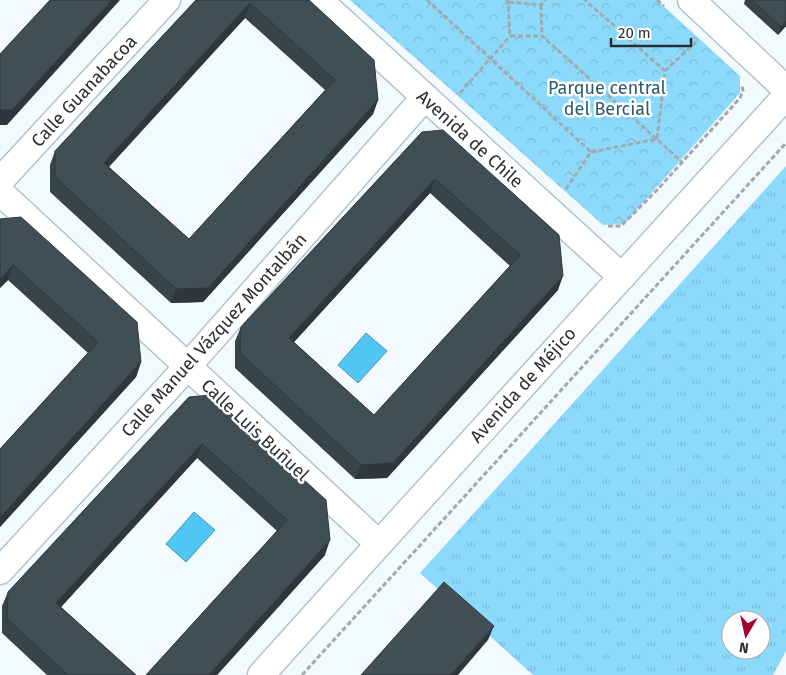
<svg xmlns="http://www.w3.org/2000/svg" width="786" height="675" font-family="'Fira Sans',sans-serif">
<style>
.grass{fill:url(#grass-tufts);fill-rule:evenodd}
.park{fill:url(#park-crowns)}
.water{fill:#50c6f3;stroke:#4499b9}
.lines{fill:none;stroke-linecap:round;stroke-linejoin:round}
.street-casing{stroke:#b2c4cc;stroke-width:29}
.path{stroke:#a3aaad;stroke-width:3;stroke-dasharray:5 2.5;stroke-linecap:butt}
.street{stroke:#fff;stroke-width:26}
.wall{fill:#37444a;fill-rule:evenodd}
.shaded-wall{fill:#2d373c}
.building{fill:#404f56;stroke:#2d373c;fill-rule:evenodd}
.labels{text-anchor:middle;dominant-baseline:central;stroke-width:5;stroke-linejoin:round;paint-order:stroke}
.park-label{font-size:18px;fill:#2b5b6e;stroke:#fff}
.street-label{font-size:18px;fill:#282f32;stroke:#fff}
</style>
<defs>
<pattern id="grass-tufts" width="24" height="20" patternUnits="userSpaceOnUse" patternTransform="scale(1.25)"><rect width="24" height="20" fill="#8cdafb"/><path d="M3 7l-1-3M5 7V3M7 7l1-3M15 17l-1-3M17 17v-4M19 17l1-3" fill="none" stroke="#79bbd8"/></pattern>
<pattern id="park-crowns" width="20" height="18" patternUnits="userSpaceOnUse" patternTransform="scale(1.25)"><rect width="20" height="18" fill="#8cdafb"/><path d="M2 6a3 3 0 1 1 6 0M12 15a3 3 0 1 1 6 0" fill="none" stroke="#79bbd8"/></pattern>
</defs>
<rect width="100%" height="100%" fill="#f3fafd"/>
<path class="grass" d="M786 166V651L773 675H533L420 573ZM731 620H761V650H731Z"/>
<polygon class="park" points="350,0 657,0 740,76 740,93 624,224 603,225"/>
<g class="water">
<polygon points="366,333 387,351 358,383 338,365"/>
<polygon points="194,512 215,530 186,562 166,544"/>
</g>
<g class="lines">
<defs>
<g id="street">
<polyline points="319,0 622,277"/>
<polyline points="691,0 786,89"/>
<polyline points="0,181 167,0"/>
<polyline points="0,192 379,544"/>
<polyline points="0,571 187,367 425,97"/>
<polyline points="261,675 379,544 786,96"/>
</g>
</defs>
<use href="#street" class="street-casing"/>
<g class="path">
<polyline points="427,0 591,152"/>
<polyline points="506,0 508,2 510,36 542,36 682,162"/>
<polyline points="657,0 664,6"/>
<polyline points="509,2 541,5 546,0"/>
<polyline points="541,5 542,36"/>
<polyline points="665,71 697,41"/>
<polyline points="460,93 510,36"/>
<polyline points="566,189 591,152 657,139 665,71 585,0"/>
<polyline points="608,226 621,226 658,189 740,98 743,91 742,86"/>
<polyline points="302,675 786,143"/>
</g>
<use href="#street" class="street"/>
</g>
<g class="wall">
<path d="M196 0H309L378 100 373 114 203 302 171 303 50 192V165L55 151ZM245 18 325 90 189 239 109 167Z"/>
<polygon points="745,0 786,0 786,26 778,35 744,4"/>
<path d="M422 132 558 290 387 478 355 479 235 368V341L241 327ZM430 193 510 266 374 415 294 342Z"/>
<polygon points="0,219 141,362 136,377 0,527 0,449 88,353 8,280 0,288"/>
<polygon points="189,397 325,555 217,675 146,675 277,531 197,458 61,607 136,675 47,675 2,633 2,606 8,592"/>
</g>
<g class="shaded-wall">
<polygon points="112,0 120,0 7,125 0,125 0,110"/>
<polygon points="250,3 245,18 99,177 104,163"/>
<polygon points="786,21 786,26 778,35 781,27"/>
<polygon points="378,100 373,114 203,302 171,303 176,289"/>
<polygon points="435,179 430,193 284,353 289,338"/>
<polygon points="13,265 8,280 0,288 0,280"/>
<polygon points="563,276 558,290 387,478 355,479 361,465"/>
<polygon points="141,362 136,377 0,527 0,518"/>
<polygon points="202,444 197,458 51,618 56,603"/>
<polygon points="330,540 325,555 217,675 209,675"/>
<polygon points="494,626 488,640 458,675 450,675"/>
</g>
<g class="building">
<polygon points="50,0 112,0 12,110 0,110 0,54"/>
<path d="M196 0H309L374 60 378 100 208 288 176 289 55 177V151ZM250 3 335 80 189 239 104 163Z"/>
<polygon points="752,0 786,0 786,21 781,27"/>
<path d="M443 130 559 235 563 276 393 463 361 465 240 353 241 327 422 132ZM435 179 520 255 374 415 289 338Z"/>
<polygon points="21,217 137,322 141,362 0,518 0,449 98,342 13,265 0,280 0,219"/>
<polygon points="211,395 326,500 330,540 209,675 146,675 287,520 202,444 56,603 136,675 68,675 7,619 8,592 189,397"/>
<polygon points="444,582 494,626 450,675 361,675"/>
</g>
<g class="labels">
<g class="park-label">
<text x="607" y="88">Parque central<tspan x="607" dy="21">del Bercial</tspan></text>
</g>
<g class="street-label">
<text transform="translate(84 91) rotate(-47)">Calle Guanabacoa</text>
<text transform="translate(470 139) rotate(42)">Avenida de Chile</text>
<text transform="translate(214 335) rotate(-48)">Calle Manuel Vázquez Montalbán</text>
<text transform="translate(523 385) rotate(-48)">Avenida de Méjico</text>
<text transform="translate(255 430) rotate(43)">Calle Luis Buñuel</text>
</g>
</g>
<g transform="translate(746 635) rotate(189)"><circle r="24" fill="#ffffff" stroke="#a9acad"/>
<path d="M0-4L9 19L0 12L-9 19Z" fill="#a30530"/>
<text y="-8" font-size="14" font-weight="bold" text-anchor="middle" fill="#282f32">N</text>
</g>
<path d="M611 38v8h80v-8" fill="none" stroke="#282f32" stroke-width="2.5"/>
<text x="618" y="38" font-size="15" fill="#282f32" stroke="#ffffff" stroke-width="4" paint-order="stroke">20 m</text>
</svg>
